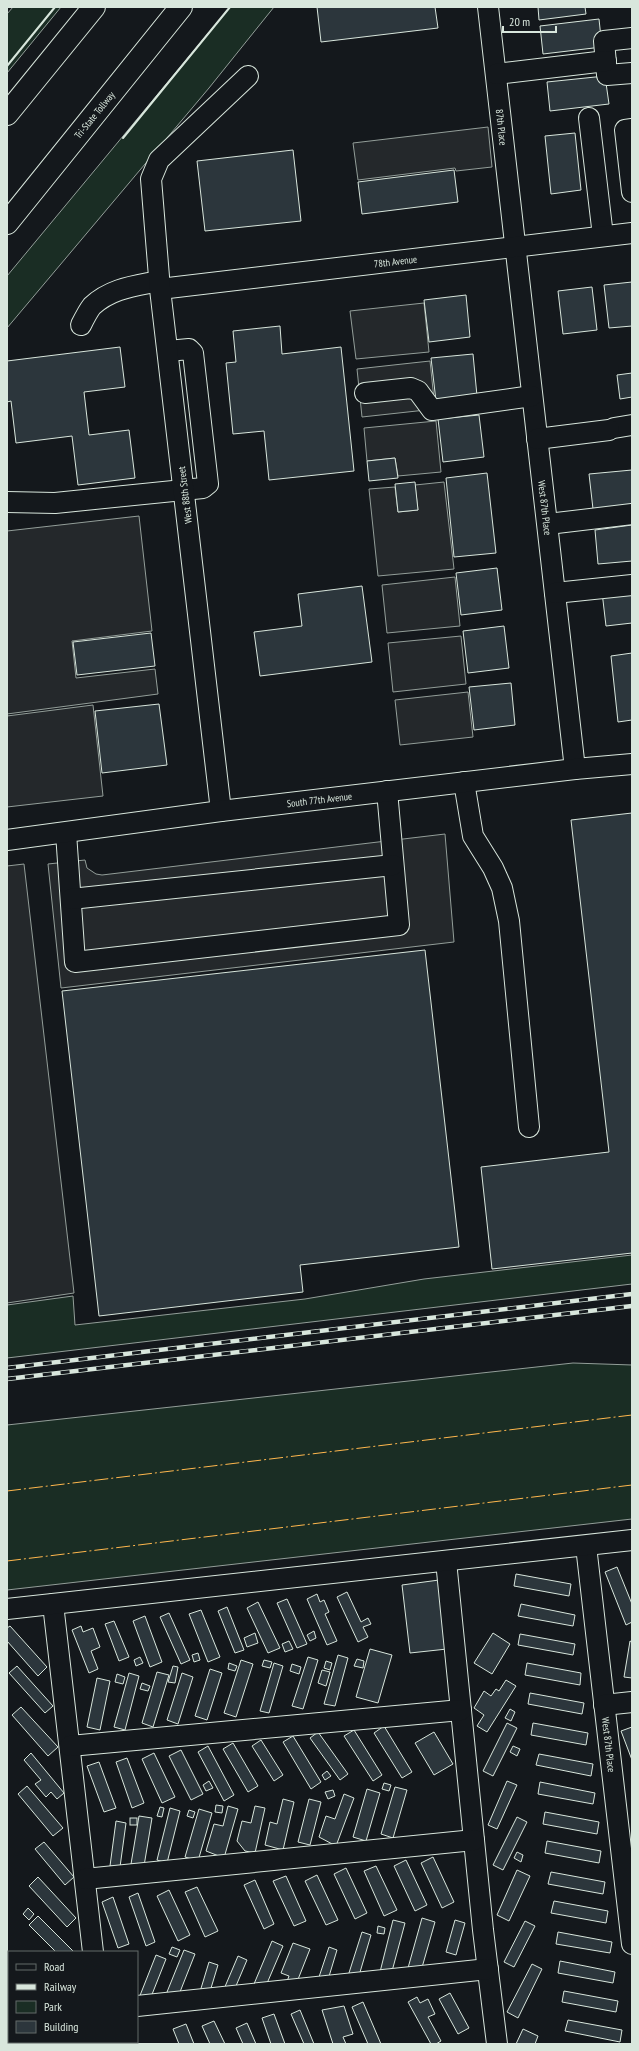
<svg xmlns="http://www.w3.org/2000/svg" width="639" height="2051" font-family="'PT Sans Narrow',sans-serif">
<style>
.green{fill:#1a2d24;stroke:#939e99}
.parking{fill:#24282b;stroke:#939e99}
.building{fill:#2c363c;stroke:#d8e6dc}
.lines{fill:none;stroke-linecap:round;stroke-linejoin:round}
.minor-casing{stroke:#d8e6dc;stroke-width:22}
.highway-casing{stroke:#d8e6dc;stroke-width:24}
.minor{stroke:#14181c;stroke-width:20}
.highway{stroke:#14181c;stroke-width:22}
.rail-casing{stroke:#d8e6dc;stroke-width:4.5}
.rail{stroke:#14181c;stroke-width:3;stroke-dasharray:9;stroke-linecap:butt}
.wall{stroke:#d8e6dc;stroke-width:2}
.power{stroke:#ffb74d;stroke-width:1;stroke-dasharray:14 3 2 3;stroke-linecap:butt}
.labels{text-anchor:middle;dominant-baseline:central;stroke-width:3;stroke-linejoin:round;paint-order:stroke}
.street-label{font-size:10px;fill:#d8e6dc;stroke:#14181c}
</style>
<rect width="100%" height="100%" fill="#14181c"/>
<g class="green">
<polygon points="13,7 61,7 7,73 7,14"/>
<polygon points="230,7 274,7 209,88 7,328 7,276"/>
<polygon points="632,1255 632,1284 7,1358 7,1305 73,1296 75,1325 305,1299 424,1279"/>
<polygon points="573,1363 632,1365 632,1519 7,1590 7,1425"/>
</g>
<g class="parking">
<polygon points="488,127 492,167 456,171 455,168 358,180 353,143"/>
<polygon points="424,303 429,352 356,359 350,311"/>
<polygon points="430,361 435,409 362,417 357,369"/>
<polygon points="436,421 441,472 398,476 395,458 367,461 364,428"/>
<polygon points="444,482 454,569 378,576 369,489 395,487 398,512 418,510 415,485"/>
<polygon points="139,516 152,631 72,641 76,678 155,669 158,694 7,714 7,531"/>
<polygon points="455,577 460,626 387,633 382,585"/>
<polygon points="461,636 466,684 393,692 388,643"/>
<polygon points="468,692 473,737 400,745 395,700"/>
<polygon points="93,705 103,796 7,807 7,716"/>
<polygon points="445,834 454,942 61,988 48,864 85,860 87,868 96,874 102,875"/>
<polygon points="24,864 74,1293 7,1303 7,866"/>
</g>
<g class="building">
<polygon points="317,7 435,7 438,28 321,42"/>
<polygon points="538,7 585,7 586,14 539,20"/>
<polygon points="599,19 602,47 543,54 540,26"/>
<polygon points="605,76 609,104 550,111 547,82"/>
<polygon points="575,133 581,190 551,194 545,136"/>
<polygon points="293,150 301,221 205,231 197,161"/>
<polygon points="454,170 458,202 362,214 358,182"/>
<polygon points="632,282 632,326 609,328 604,285"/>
<polygon points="592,287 597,330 563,334 558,291"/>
<polygon points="466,295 470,337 429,342 424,300"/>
<polygon points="280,326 282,354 341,347 354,471 269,480 264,431 233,434 226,363 236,362 233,331"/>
<polygon points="120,347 125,387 84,392 89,435 129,430 135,478 78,485 72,436 16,443 11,401 7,402 7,361"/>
<polygon points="473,354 477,396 436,401 431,358"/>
<polygon points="632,373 632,397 620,399 617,375"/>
<polygon points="479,415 484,457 443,462 438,419"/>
<polygon points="395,458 398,478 369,481 367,461"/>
<polygon points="632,470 632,505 593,509 589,474"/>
<polygon points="487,473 496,553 454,557 446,478"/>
<polygon points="415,482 418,510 398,512 395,484"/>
<polygon points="632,525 632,561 598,564 595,530"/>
<polygon points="497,568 502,610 461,615 456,573"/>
<polygon points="362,586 372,662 260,676 254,632 302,626 298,594"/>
<polygon points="632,588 632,623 606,626 602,592"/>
<polygon points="504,626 509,668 468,673 463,631"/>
<polygon points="151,633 155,666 77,675 73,642"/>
<polygon points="632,653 632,720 618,722 611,656"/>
<polygon points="511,683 515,725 474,730 469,687"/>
<polygon points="159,704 167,765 102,773 95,711"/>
<polygon points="632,813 632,1253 492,1269 481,1167 609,1152 571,820"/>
<polygon points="425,950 459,1247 300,1265 303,1292 99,1316 62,991"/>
<polygon points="617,1567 632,1604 632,1622 626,1625 605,1572"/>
<polygon points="516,1574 571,1584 569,1596 514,1586"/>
<polygon points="439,1580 447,1649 410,1653 402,1585"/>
<polygon points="347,1592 361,1622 368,1618 371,1624 363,1627 368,1637 358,1642 337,1597"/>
<polygon points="317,1594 320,1602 324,1600 329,1612 325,1614 337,1641 327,1645 307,1599"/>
<polygon points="287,1599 307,1644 297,1648 277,1603"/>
<polygon points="258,1602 280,1648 268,1653 247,1608"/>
<polygon points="521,1604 575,1615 573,1626 518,1616"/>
<polygon points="227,1607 244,1650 235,1653 218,1611"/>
<polygon points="201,1610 220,1657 208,1662 189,1614"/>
<polygon points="169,1613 190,1660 181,1664 160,1617"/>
<polygon points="145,1616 162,1662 150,1667 133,1621"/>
<polygon points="114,1621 129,1657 119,1661 105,1624"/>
<polygon points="10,1626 47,1667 38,1676 7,1641 7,1628"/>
<polygon points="81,1626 83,1632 93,1628 100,1647 91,1651 98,1669 89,1673 72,1630"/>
<polygon points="314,1631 316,1638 310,1641 307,1635"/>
<polygon points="255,1633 258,1643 247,1647 244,1638"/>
<polygon points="493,1633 510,1644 492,1674 474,1663"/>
<polygon points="520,1634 575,1644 573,1655 518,1645"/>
<polygon points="289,1641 293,1649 285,1652 282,1644"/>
<polygon points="630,1641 632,1642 632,1678 624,1677"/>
<polygon points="370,1649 392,1655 378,1703 356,1697"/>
<polygon points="198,1653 200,1660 194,1662 192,1655"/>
<polygon points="338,1655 348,1658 335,1706 324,1704"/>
<polygon points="140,1657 143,1663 136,1666 134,1660"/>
<polygon points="308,1657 318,1660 303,1709 292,1706"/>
<polygon points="357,1659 364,1661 363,1668 354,1666"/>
<polygon points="241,1660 253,1664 236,1717 224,1713"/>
<polygon points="264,1660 272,1662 270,1668 262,1666"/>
<polygon points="326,1661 332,1663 330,1670 324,1668"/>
<polygon points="229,1663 237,1666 235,1671 228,1669"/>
<polygon points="274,1663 283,1666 269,1713 260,1711"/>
<polygon points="527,1663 581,1673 580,1685 525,1675"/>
<polygon points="292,1664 301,1667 299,1674 290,1671"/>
<polygon points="17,1666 53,1706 45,1713 9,1673"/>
<polygon points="173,1666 178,1667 175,1683 168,1682"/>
<polygon points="210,1669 222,1673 207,1720 195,1716"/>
<polygon points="322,1670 330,1672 326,1686 318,1683"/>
<polygon points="157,1672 169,1675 153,1727 142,1723"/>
<polygon points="129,1673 139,1676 125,1730 114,1727"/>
<polygon points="182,1673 193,1677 178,1724 167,1720"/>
<polygon points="117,1674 125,1677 123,1684 115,1682"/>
<polygon points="97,1678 110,1681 100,1730 87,1727"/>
<polygon points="506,1680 516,1686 487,1732 477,1726 484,1715 474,1708 484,1691 491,1696 496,1689 499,1691"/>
<polygon points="142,1683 150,1686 148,1691 140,1689"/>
<polygon points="530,1693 584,1703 582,1714 528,1704"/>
<polygon points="21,1707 58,1747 48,1756 12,1715"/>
<polygon points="510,1709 515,1712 511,1721 505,1718"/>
<polygon points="507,1723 517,1728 493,1776 483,1771"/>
<polygon points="533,1723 588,1733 586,1745 531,1735"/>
<polygon points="384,1726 412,1772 402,1778 374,1733"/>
<polygon points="632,1727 632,1760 621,1731"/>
<polygon points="354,1730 382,1775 373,1781 344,1736"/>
<polygon points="318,1732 348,1774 340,1780 310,1738"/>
<polygon points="434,1732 453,1764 434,1775 415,1743"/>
<polygon points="293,1736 321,1782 311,1789 283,1742"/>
<polygon points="261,1740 283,1775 274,1781 252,1746"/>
<polygon points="233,1743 258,1786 248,1792 223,1749"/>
<polygon points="208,1746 234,1795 224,1801 198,1752"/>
<polygon points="513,1746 520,1749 517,1756 510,1752"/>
<polygon points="181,1750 203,1794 191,1800 169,1756"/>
<polygon points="31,1753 64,1793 57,1799 51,1792 46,1797 35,1784 41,1780 24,1760"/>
<polygon points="154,1753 175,1797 162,1803 142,1759"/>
<polygon points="539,1754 593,1764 591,1776 536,1765"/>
<polygon points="127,1758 144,1803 132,1808 116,1762"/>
<polygon points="99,1762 116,1808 104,1812 87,1766"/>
<polygon points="327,1771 331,1776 325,1780 322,1775"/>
<polygon points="209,1781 213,1788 206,1791 203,1785"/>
<polygon points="507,1781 517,1785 497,1829 488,1825"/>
<polygon points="540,1782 595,1793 593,1804 538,1794"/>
<polygon points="384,1783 391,1785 389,1791 382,1789"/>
<polygon points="27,1786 63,1828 53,1836 18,1794"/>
<polygon points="395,1787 407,1790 393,1838 381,1834"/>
<polygon points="367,1789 380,1793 366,1841 353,1837"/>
<polygon points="333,1790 335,1796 328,1799 325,1792"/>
<polygon points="344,1794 354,1798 336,1846 319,1837 326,1816 335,1819"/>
<polygon points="283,1799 294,1802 283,1850 265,1845 270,1822 277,1824"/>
<polygon points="309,1799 321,1802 310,1845 298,1842"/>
<polygon points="216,1805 223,1806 222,1813 215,1812"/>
<polygon points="228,1806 238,1809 224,1858 206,1851 214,1824 223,1826"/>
<polygon points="255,1806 265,1808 255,1853 245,1851 237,1841 242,1821 251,1823"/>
<polygon points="160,1807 164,1808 162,1817 157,1816"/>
<polygon points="170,1808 180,1811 167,1863 157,1860"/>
<polygon points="199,1809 212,1813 198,1861 185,1857"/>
<polygon points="189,1810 195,1812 193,1818 187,1816"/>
<polygon points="545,1812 599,1822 597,1834 543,1824"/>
<polygon points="139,1816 152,1818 144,1866 131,1864"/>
<polygon points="517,1817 527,1822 503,1870 493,1865"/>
<rect x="130" y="1818" width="7" height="7"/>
<polygon points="116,1821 126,1823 120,1867 110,1866"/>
<polygon points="547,1841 601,1851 599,1863 545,1853"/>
<polygon points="44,1842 74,1877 65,1885 35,1849"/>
<polygon points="517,1852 523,1855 521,1862 514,1858"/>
<polygon points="433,1857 454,1902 442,1908 421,1863"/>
<polygon points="406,1860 427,1905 415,1911 394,1866"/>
<polygon points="376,1866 397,1910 384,1916 364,1871"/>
<polygon points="346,1868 367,1913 355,1919 334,1874"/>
<polygon points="517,1870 530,1876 509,1921 497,1915"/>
<polygon points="551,1872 605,1882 603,1894 548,1884"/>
<polygon points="317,1875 338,1920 326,1925 305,1881"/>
<polygon points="286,1876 306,1921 294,1926 273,1881"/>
<polygon points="38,1877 76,1918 67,1927 29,1886"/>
<polygon points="255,1880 274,1924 264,1929 244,1885"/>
<polygon points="197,1887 218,1931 205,1937 185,1892"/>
<polygon points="169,1890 190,1935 178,1941 157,1896"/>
<polygon points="138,1893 155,1942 146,1946 129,1897"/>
<polygon points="113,1897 129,1944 118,1948 102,1902"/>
<polygon points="554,1901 608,1911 606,1923 551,1913"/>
<polygon points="28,1908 34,1914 29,1920 23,1914"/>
<polygon points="38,1916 74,1952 56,1952 29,1925"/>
<polygon points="422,1918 435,1922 421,1971 408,1968"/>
<polygon points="393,1920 405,1923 391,1975 380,1972"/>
<polygon points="455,1920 465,1923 456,1955 446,1952"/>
<polygon points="525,1921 535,1926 514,1967 504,1962"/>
<polygon points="378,1926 385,1928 384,1934 377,1933"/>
<polygon points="362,1932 371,1935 358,1979 348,1976"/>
<polygon points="558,1932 612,1942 610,1953 556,1944"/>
<polygon points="272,1941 283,1946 265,1988 254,1984"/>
<polygon points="293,1943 310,1949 295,1987 286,1984 289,1976 281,1973"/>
<polygon points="172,1947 180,1950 177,1957 169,1954"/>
<polygon points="329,1947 337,1950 327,1983 318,1980"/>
<polygon points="184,1950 195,1954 178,1997 167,1992"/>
<polygon points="156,1955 166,1959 149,2002 139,1998"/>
<polygon points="238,1956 247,1960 233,1993 224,1989"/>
<polygon points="560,1961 615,1972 613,1983 558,1973"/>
<polygon points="209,1962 218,1965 208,1998 199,1995"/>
<polygon points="532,1964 542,1969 518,2018 507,2012"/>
<polygon points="564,1991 618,2001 616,2012 562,2002"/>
<polygon points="450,1993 469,2028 458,2034 439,1999"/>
<polygon points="417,1997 420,2003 428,1999 435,2014 428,2017 441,2041 436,2044 431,2044 408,2002"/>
<polygon points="363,2002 381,2044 368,2044 352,2007"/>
<polygon points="344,2006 353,2034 343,2037 346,2044 333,2044 322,2010"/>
<polygon points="300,2010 314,2044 304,2044 291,2014"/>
<polygon points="274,2014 285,2044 271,2044 262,2018"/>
<polygon points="568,2020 622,2030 620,2042 565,2031"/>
<polygon points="214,2021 225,2044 210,2044 202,2026"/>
<polygon points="247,2023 256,2044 243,2044 236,2028"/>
<polygon points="186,2024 194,2044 179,2044 173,2029"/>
<polygon points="523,2029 538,2036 535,2044 516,2044"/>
</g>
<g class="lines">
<defs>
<g id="minor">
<path id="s1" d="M488 7 575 769"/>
<polyline points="632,38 604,41 607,75 632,73"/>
<polyline points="496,74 606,61"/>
<polyline points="589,118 603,236"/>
<polyline points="632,129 625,130 632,192"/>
<path id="s2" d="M160 289 632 233"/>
<path d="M81 325C84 319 88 311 92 306 111 288 135 286 159 281"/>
<polyline points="365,393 411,388 418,391 432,410 532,396"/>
<polyline points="614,428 632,425"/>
<polyline points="537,439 609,430"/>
<polyline points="7,502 55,503 203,488 208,484 193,353 189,349 168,351"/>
<polyline points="548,524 632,514"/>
<polyline points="555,593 632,585"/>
<polyline points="464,782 473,836 493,868 502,888 509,921 529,1127"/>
<polyline points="221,811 160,289 151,179 159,160 248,76"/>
<polyline points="66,833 75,962 399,925 387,791"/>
<path id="s3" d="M7 840 221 811 575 769 632 764"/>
<polyline points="71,899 393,865"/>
<path id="s4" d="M586 1546 632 1944"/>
<polyline points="446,1561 483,1930 497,2044"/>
<polyline points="53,1604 93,1952"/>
<polyline points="7,1609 632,1540"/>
<polyline points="604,1705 632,1702"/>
<polyline points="70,1746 461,1710"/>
<polyline points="85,1879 474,1840"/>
<polyline points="137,2006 488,1969"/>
<polyline points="103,2042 104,2044"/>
</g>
<g id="highway">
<polyline points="7,114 94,7"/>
<path id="s5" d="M7 223 181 7"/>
</g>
</defs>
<use href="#minor" class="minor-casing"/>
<use href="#highway" class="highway-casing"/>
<use href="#minor" class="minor"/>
<use href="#highway" class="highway"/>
<defs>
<g id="rail">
<polyline points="7,1368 632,1294"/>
<polyline points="7,1379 632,1306"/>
</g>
</defs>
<use href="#rail" class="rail-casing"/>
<use href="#rail" class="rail"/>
<g class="wall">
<polyline points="7,66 55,7"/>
<polyline points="123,138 230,7"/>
</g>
<g class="power">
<polyline points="7,1491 632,1415"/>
<polyline points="7,1561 632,1485"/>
</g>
</g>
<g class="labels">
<g class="street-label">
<text stroke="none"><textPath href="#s5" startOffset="139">Tri-State Tollway</textPath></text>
<text stroke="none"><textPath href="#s1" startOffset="121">87th Place</textPath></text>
<text stroke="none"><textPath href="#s2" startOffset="237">78th Avenue</textPath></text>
<text transform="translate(185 495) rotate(-97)">West 88th Street</text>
<text stroke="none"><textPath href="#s1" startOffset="504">West 87th Place</textPath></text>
<text stroke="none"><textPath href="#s3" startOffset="315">South 77th Avenue</textPath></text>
<text stroke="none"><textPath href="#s4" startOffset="200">West 87th Place</textPath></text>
</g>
</g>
<rect width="639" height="2051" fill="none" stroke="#d8e6dc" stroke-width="16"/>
<rect x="8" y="1951" width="130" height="92" fill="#14181c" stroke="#626a69"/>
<rect x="16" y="1964" width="20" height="6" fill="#14181c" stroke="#626a69"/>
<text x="44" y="1971" font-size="12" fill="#d8e6dc">Road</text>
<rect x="16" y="1984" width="20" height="6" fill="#d8e6dc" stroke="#626a69"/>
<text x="44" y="1991" font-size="12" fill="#d8e6dc">Railway</text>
<rect x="16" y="2001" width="20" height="12" fill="#1a2d24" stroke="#626a69"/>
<text x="44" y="2011" font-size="12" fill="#d8e6dc">Park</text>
<rect x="16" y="2021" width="20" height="12" fill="#2c363c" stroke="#626a69"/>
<text x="44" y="2031" font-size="12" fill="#d8e6dc">Building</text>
<path d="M503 26v6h53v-6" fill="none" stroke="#d8e6dc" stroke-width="2"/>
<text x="509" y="26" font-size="12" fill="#d8e6dc" stroke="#14181c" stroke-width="3" paint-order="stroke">20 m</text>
</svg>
